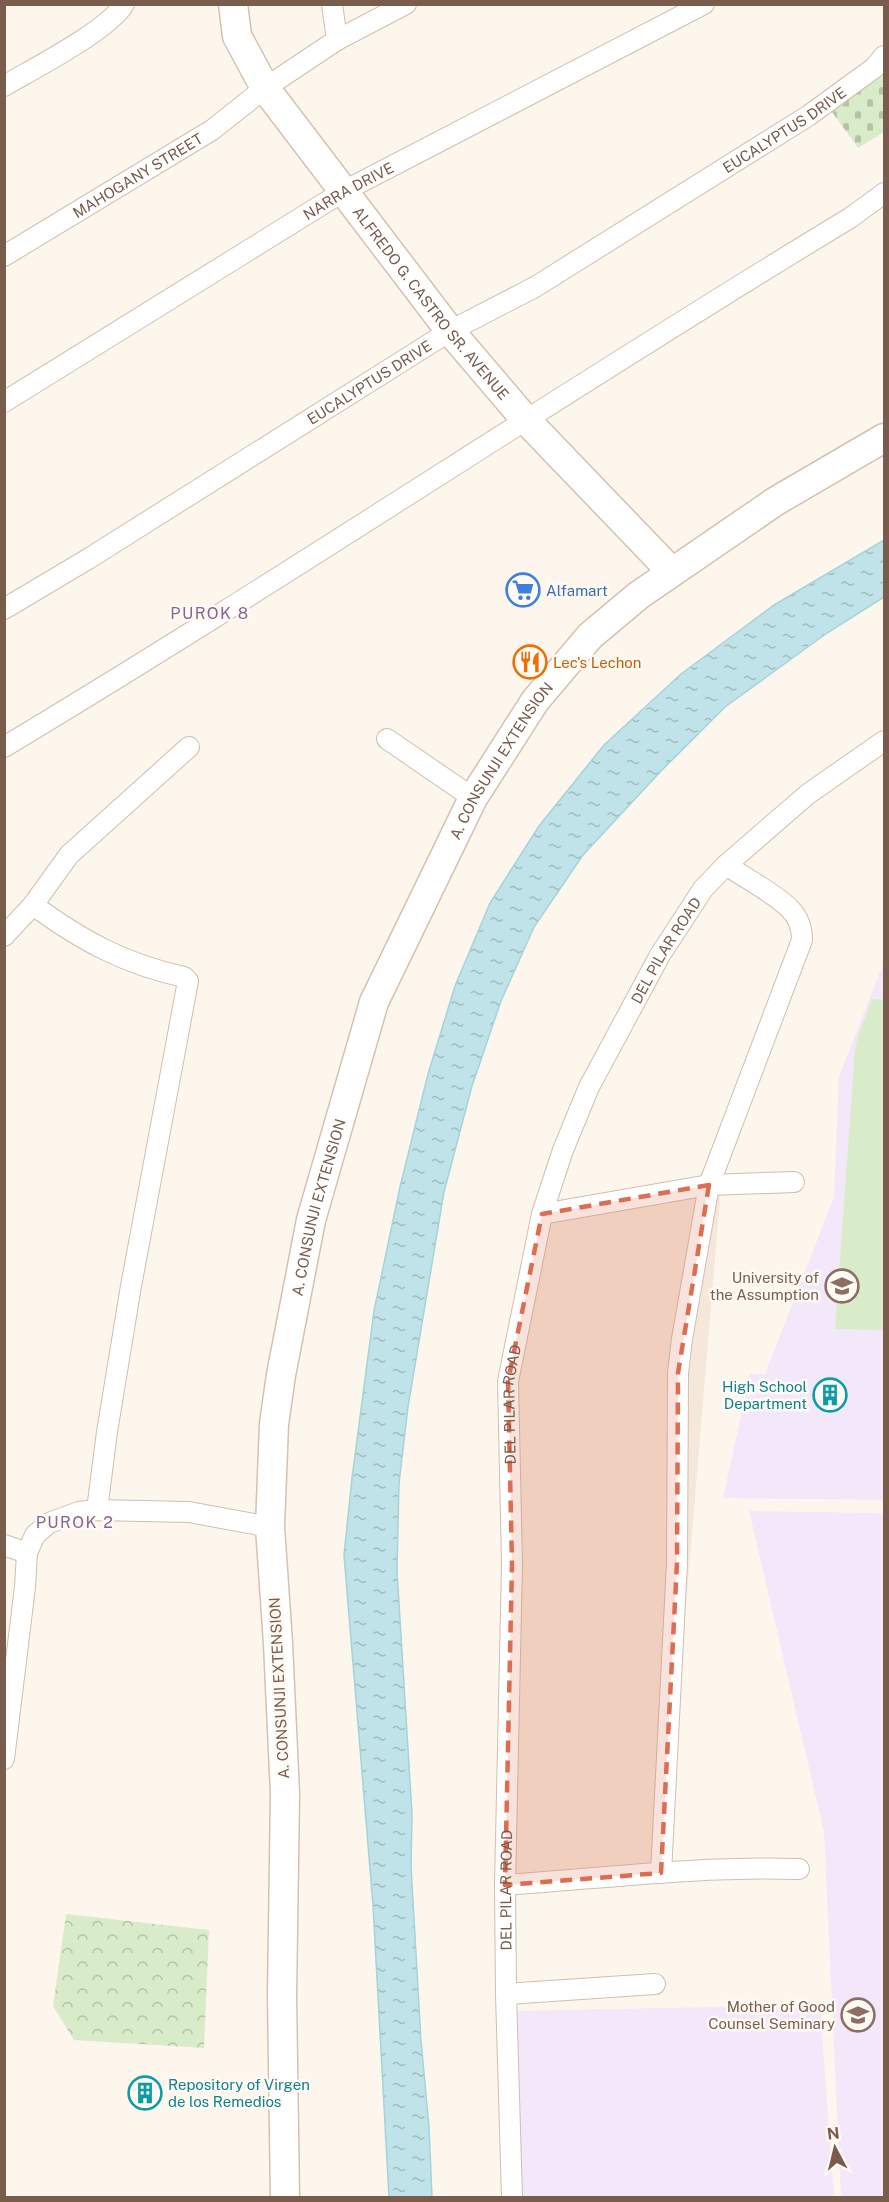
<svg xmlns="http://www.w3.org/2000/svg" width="889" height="2202" font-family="'Public Sans',sans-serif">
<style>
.residential{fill:#f5e8da}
.education{fill:#f3e8fa}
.cemetery{fill:url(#cemetery-stones)}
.park{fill:url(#park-crowns)}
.pitch{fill:#d8ecc9}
.water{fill:url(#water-ripples);stroke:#a5d3da;stroke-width:1.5}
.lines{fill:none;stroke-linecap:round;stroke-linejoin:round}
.street-casing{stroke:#d1beb0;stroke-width:22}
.secondary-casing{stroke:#d6c0b0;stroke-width:31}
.street{stroke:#fff;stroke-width:20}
.secondary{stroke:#fff;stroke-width:28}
.marked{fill:#dc6d51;fill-opacity:0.2;stroke:#dc6d51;stroke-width:4.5;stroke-dasharray:12 8;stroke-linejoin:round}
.labels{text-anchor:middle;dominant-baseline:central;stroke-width:5;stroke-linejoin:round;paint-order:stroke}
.street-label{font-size:15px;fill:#7a5c4d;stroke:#fffaf3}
.shop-label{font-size:15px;fill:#366cbe;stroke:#fffaf3;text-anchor:start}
.food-label{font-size:15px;fill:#c56008;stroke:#fffaf3;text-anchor:start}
.education-label{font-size:15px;fill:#785e54;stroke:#fffaf3;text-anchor:end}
.culture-label{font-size:15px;fill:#0d838f;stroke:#fffaf3;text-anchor:end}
.neighbourhood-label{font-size:16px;letter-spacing:1.5px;fill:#846695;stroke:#fffaf3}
</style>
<defs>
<pattern id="cemetery-stones" width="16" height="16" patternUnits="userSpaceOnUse" patternTransform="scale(1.5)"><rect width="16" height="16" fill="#d8ecc9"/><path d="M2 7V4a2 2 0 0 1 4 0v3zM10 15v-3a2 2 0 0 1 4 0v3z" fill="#b4c2a5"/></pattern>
<pattern id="park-crowns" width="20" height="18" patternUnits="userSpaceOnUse" patternTransform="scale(1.5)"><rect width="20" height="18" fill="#d8ecc9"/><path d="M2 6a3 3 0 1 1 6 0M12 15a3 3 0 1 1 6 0" fill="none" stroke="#b4c2a5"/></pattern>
<pattern id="water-ripples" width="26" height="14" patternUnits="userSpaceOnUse" patternTransform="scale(1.5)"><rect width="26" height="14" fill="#bfe3e8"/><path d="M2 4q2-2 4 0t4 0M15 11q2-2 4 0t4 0" fill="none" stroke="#a0bbbe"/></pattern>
</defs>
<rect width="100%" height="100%" fill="#fdf6ec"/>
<polygon class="residential" points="721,1187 664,1867 506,1877 516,1389 546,1221"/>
<g class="education">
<polygon points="884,962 884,1500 723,1498 750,1374 765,1374 834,1197 839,1076"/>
<polygon points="749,1511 884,1513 884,2197 841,2197 824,1832"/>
<polygon points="820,2005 834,2197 522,2197 512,2011"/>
</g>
<polygon class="cemetery" points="884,69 884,132 858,148 830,109"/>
<polygon class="park" points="66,1914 209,1930 204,2048 74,2040 53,2006"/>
<polygon class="pitch" points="872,999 884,1000 884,1330 835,1329 855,1050 858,1035"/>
<polygon class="water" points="884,540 884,597 827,633 725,707 661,771 583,855 534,927 501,1001 472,1086 444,1192 408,1407 399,1483 397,1571 412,1814 411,1866 421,2041 429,2127 432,2197 389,2197 373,1905 344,1555 352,1478 374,1311 400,1187 428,1074 455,986 490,903 539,826 604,745 681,674 774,605"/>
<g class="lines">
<defs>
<g id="street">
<polyline points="332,4 337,40"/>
<path d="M4 86C33 69 109 30 124 4"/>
<path id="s1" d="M4 256 212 130 265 88 337 40 406 4"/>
<path id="s2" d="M4 402 344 191 704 4"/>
<path id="s3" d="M4 609 88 559 450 331 535 287 808 116 874 68 884 56"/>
<polyline points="387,739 473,798"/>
<path d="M4 747C289 576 565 390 850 218L884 193"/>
<polyline points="33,905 69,855 189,747"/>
<path d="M4 936 33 905C81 940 124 964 184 977L188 981 131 1286 107 1432 97 1510"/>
<polyline points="542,1214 709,1185 794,1182"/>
<polyline points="4,1545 27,1553"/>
<polyline points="4,1759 25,1587 27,1553 35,1535 49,1523 79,1512 97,1510 189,1512 270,1527"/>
<path d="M661 1873 677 1563 678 1373 682 1339 709 1185 802 940C802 928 799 918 790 909 777 895 744 877 726 865"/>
<path d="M505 1885C603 1878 701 1866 799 1869"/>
<polyline points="506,1994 655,1984"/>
<path id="s4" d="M512 2198 506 1994 505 1885 512 1564 508 1381 542 1214 563 1150 589 1087 660 955 703 889 726 865 808 794 884 741"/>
</g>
<g id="secondary">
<path id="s5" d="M233 4 237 36 265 88 450 331 525 419 672 572"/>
<path id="s6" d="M285 2198 282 1995 285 1794 278 1643 270 1527 274 1424 281 1375 311 1220 374 1002 473 798 535 701 590 636 639 595 776 501 884 438"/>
</g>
</defs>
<use href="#street" class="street-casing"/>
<use href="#secondary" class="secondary-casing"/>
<use href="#street" class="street"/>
<use href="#secondary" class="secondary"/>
</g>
<path class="marked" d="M709 1185 678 1373 677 1563 661 1873 505 1885 512 1564 508 1381 542 1214Z"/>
<defs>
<symbol id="supermarket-ring" viewBox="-11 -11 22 22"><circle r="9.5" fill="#fffaf3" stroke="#3f7fe0" stroke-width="1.5"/><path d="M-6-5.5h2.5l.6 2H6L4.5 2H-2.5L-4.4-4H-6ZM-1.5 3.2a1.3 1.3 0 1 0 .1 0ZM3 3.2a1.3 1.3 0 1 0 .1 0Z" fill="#3f7fe0"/></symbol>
<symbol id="restaurant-ring" viewBox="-11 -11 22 22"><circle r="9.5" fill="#fffaf3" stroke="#e8710a" stroke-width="1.5"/><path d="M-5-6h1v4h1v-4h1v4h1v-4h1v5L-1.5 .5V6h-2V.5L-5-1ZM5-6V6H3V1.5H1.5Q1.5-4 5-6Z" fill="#e8710a"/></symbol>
<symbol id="university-ring" viewBox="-11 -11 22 22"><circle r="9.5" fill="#fffaf3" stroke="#8d6e63" stroke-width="1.5"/><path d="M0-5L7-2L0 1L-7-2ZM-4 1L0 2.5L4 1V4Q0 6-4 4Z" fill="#8d6e63"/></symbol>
<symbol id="building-ring" viewBox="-11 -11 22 22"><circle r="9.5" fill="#fffaf3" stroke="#0f9aa8" stroke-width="1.5"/><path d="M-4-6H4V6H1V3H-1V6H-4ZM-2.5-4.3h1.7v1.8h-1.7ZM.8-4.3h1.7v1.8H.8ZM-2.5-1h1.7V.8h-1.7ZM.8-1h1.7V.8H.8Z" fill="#0f9aa8"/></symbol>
</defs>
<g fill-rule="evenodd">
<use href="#supermarket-ring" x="504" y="571" width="38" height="38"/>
<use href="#restaurant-ring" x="511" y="643" width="38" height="38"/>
<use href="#university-ring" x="823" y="1267" width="38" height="38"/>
<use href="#building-ring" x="811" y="1376" width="38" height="38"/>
<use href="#university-ring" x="839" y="1996" width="38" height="38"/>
<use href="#building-ring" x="126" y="2074" width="38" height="38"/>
</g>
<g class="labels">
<g class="street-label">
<text stroke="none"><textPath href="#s3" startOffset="916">EUCALYPTUS DRIVE</textPath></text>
<text stroke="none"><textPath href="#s1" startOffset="156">MAHOGANY STREET</textPath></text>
<text stroke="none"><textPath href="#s2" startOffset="404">NARRA DRIVE</textPath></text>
<text stroke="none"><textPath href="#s5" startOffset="363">ALFREDO G. CASTRO SR. AVENUE</textPath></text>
<text stroke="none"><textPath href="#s3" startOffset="430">EUCALYPTUS DRIVE</textPath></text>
<text stroke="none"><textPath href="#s6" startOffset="1482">A. CONSUNJI EXTENSION</textPath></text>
<text stroke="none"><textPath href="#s4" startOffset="1280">DEL PILAR ROAD</textPath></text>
<text stroke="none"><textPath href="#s6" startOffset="996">A. CONSUNJI EXTENSION</textPath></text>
<text stroke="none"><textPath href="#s4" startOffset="794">DEL PILAR ROAD</textPath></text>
<text transform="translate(279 1688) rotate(-93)">A. CONSUNJI EXTENSION</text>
<text stroke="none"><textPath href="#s4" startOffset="308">DEL PILAR ROAD</textPath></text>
</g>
<g class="shop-label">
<text x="546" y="590">Alfamart</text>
</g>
<g class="food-label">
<text x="553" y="662">Lec's Lechon</text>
</g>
<g class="education-label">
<text x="819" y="1277">University of<tspan x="819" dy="17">the Assumption</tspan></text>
<text x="835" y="2006">Mother of Good<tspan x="835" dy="17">Counsel Seminary</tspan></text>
</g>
<g class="culture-label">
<text x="807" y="1386">High School<tspan x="807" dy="17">Department</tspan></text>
<text x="168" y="2084" text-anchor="start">Repository of Virgen<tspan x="168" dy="17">de los Remedios</tspan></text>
</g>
<g class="neighbourhood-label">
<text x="210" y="613">PUROK 8</text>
<text x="75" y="1522">PUROK 2</text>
</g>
</g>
<rect width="889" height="2202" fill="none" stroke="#7a5c4d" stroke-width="12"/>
<g transform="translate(835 2148) rotate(353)" stroke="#fffaf3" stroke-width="4.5" paint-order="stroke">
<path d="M0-4.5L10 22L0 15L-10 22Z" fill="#7a5c4d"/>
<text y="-9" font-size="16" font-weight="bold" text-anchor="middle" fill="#7a5c4d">N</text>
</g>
</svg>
